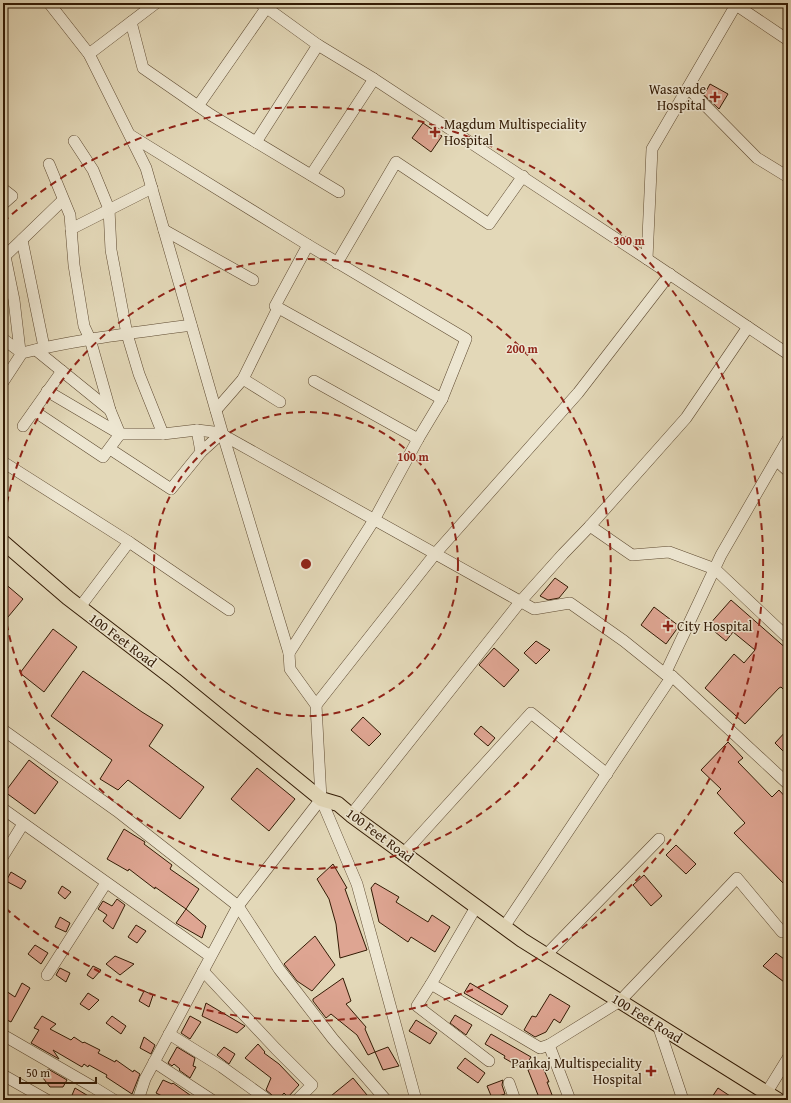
<svg xmlns="http://www.w3.org/2000/svg" width="791" height="1103" font-family="'Gentium Book Plus',serif">
<style>
.building{fill:#dea592;stroke:#321a04}
.lines{fill:none;stroke-linecap:round;stroke-linejoin:round}
.minor-casing{stroke:#5e4a31;stroke-width:12}
.major-casing{stroke:#321a04;stroke-width:16}
.minor{stroke:#ede6d1;stroke-width:11}
.major{stroke:#e3d8b8;stroke-width:14}
.ring{fill:none;stroke:#8f2418;stroke-width:2;stroke-dasharray:7 5}
.poi-dot{fill:#8f2418;stroke:#ede6d1;stroke-width:1.5}
.labels{text-anchor:middle;dominant-baseline:central;stroke-width:3;stroke-linejoin:round;paint-order:stroke}
.poi-label{font-size:14px;fill:#321a04;stroke:#ede6d1;text-anchor:end}
.street-label{font-size:14px;fill:#321a04;stroke:#ede6d1}
.centre{fill:#8f2418;stroke:#ede6d1;stroke-width:2}
.ring-label{font-size:12px;text-anchor:middle;font-weight:bold;fill:#8f2418;stroke:#ede6d1;stroke-width:3;stroke-linejoin:round;paint-order:stroke}
</style>
<rect width="100%" height="100%" fill="#e3d8b8"/>
<filter id="stains"><feTurbulence type="fractalNoise" baseFrequency=".005" numOctaves="4"/><feColorMatrix values="0 0 0 0 .2 0 0 0 0 .09 0 0 0 0 .02 0 0 0 .5 -.17"/></filter>
<radialGradient id="worn" r=".72"><stop offset=".6" stop-color="#630" stop-opacity="0"/><stop offset="1" stop-color="#630" stop-opacity=".3"/></radialGradient>
<g class="building">
<polygon points="710,84 728,94 719,109 704,95"/>
<polygon points="423,123 442,136 431,152 412,138"/>
<polygon points="555,578 568,587 559,598 548,600 540,596"/>
<polygon points="3,582 23,599 3,623"/>
<polygon points="731,600 788,650 788,694 781,687 779,688 745,724 705,688 734,654 744,663 755,650 733,632 726,641 708,626"/>
<polygon points="654,607 679,626 666,644 641,625"/>
<polygon points="53,629 77,647 44,692 20,673"/>
<polygon points="536,641 550,650 536,664 524,653"/>
<polygon points="494,648 519,670 504,687 479,665"/>
<polygon points="83,671 142,712 163,725 149,746 204,787 180,819 128,780 118,790 100,779 112,760 51,716"/>
<polygon points="363,717 381,734 369,746 351,730"/>
<polygon points="481,726 495,738 488,746 474,734"/>
<polygon points="788,729 788,756 775,743"/>
<polygon points="728,742 743,758 738,762 772,797 779,790 788,800 788,888 734,833 745,823 717,793 721,789 701,770"/>
<polygon points="29,760 58,782 35,814 5,792"/>
<polygon points="257,768 295,799 269,831 231,799"/>
<polygon points="124,829 145,842 144,844 172,865 170,869 199,889 186,909 155,887 155,889 129,869 128,871 107,859"/>
<polygon points="676,845 696,864 686,874 666,855"/>
<polygon points="333,864 347,888 345,889 367,950 340,958 336,924 329,899 317,879"/>
<polygon points="11,872 26,881 21,889 6,881"/>
<polygon points="644,875 662,896 651,906 633,885"/>
<polygon points="375,883 399,897 396,902 428,922 432,915 450,927 435,952 411,937 408,942 379,922 371,888"/>
<polygon points="62,886 71,892 65,899 58,893"/>
<polygon points="117,899 125,905 113,929 103,921 107,915 98,909 103,901 112,906"/>
<polygon points="186,909 206,926 202,938 176,923"/>
<polygon points="60,917 70,923 66,932 55,927"/>
<polygon points="136,925 146,931 137,943 128,937"/>
<polygon points="315,936 335,965 312,991 297,981 284,964"/>
<polygon points="35,945 48,953 41,964 28,954"/>
<polygon points="776,953 788,962 788,985 763,966"/>
<polygon points="115,956 134,964 120,975 106,964"/>
<polygon points="93,966 101,970 93,979 87,975"/>
<polygon points="60,968 70,973 66,982 56,975"/>
<polygon points="343,978 351,1001 346,1004 366,1027 365,1029 375,1052 368,1055 357,1035 331,1014 326,1018 313,1001 313,999"/>
<polygon points="22,983 30,988 11,1022 3,1018 3,989 15,997"/>
<polygon points="470,983 508,1006 502,1015 464,993"/>
<polygon points="144,991 153,995 149,1007 139,1001"/>
<polygon points="88,993 99,1000 89,1010 80,1004"/>
<polygon points="550,994 570,1006 560,1023 554,1019 546,1032 535,1037 524,1030 532,1016 536,1017"/>
<polygon points="206,1003 245,1026 237,1033 202,1016"/>
<polygon points="455,1015 472,1025 466,1035 450,1023"/>
<polygon points="42,1016 56,1024 50,1029 71,1040 74,1037 83,1043 84,1042 100,1050 98,1053 115,1062 116,1060 133,1072 134,1070 140,1074 132,1094 106,1077 107,1075 89,1065 88,1067 84,1064 82,1067 53,1050 59,1059 31,1043 39,1030 34,1028"/>
<polygon points="112,1016 126,1026 121,1034 106,1023"/>
<polygon points="190,1016 201,1022 190,1039 181,1033"/>
<polygon points="416,1020 437,1033 430,1044 409,1031"/>
<polygon points="491,1034 531,1057 528,1062 516,1065 504,1058 505,1056 485,1044"/>
<polygon points="144,1037 155,1045 151,1054 140,1048"/>
<polygon points="258,1044 265,1052 264,1053 279,1064 299,1085 288,1097 284,1093 278,1100 275,1098 272,1095 266,1090 271,1078 245,1058"/>
<polygon points="177,1047 195,1058 193,1066 196,1067 190,1078 179,1070 180,1069 174,1064 172,1066 168,1063"/>
<polygon points="224,1047 235,1054 229,1064 217,1055"/>
<polygon points="388,1047 399,1066 383,1070 375,1052"/>
<polygon points="465,1058 485,1073 478,1083 457,1068"/>
<polygon points="542,1065 549,1082 547,1082 554,1100 540,1100 528,1070"/>
<polygon points="48,1069 67,1080 63,1087 50,1087 43,1078"/>
<polygon points="353,1078 367,1095 360,1100 326,1100"/>
<polygon points="163,1080 172,1084 173,1083 197,1100 170,1100 156,1093"/>
<polygon points="503,1080 502,1085 505,1094 492,1098 487,1086"/>
<polygon points="75,1088 95,1100 70,1100"/>
<polygon points="718,1088 736,1100 710,1100"/>
</g>
<g class="lines">
<defs>
<g id="minor">
<polyline points="49,3 89,54 146,168 223,435 289,653 290,669 316,705 321,799 357,884 416,1100"/>
<polyline points="260,3 318,45 374,79 647,259 788,354"/>
<polyline points="736,5 788,40"/>
<polyline points="131,22 143,68 211,115 339,192"/>
<polyline points="89,54 156,3"/>
<polyline points="688,88 757,158 788,177"/>
<polyline points="198,106 267,7"/>
<polyline points="130,135 308,245 466,339 442,399 418,439 374,520 289,653"/>
<polyline points="74,141 93,170 109,209 111,250 127,334 139,374 163,434"/>
<polyline points="256,142 318,45"/>
<polyline points="49,164 70,215 74,265 84,326 90,339 110,410 120,434 163,434 197,430 222,433"/>
<polyline points="311,175 374,79"/>
<polyline points="3,189 12,196 3,204"/>
<polyline points="71,229 152,188"/>
<polyline points="164,230 253,280"/>
<polyline points="22,240 44,347"/>
<polyline points="308,245 275,306 442,399"/>
<polyline points="5,256 14,300 20,351"/>
<polyline points="3,258 63,200"/>
<polyline points="647,259 652,149 737,3"/>
<polyline points="337,263 396,162 489,224 523,176"/>
<polyline points="3,339 22,353"/>
<polyline points="36,350 110,410"/>
<polyline points="243,379 280,402"/>
<polyline points="314,381 418,439"/>
<path d="M3 382 22 353C78 339 135 333 191 325"/>
<polyline points="216,410 243,379 278,308"/>
<polyline points="34,411 103,457 120,434 47,391"/>
<polyline points="23,426 62,371"/>
<polyline points="223,435 534,609 570,603 624,641 665,674"/>
<polyline points="788,439 721,555 665,674 672,676 788,784"/>
<polyline points="110,449 171,489 201,452 197,430"/>
<polyline points="201,452 222,433"/>
<polyline points="776,460 788,471"/>
<polyline points="3,462 129,542 229,610"/>
<polyline points="590,526 632,555 669,552 715,569 788,638"/>
<polyline points="80,607 129,542"/>
<polyline points="316,705 435,554 578,393 670,274"/>
<polyline points="3,730 117,811 238,906 279,969 333,1039 386,1100"/>
<polyline points="3,809 210,956"/>
<polyline points="351,815 520,602 563,554 590,526 686,418 748,327"/>
<polyline points="404,853 531,713 607,774"/>
<polyline points="3,856 23,824"/>
<polyline points="476,907 431,984 540,1048 549,1045"/>
<polyline points="504,927 672,676"/>
<polyline points="546,955 659,839"/>
<polyline points="203,971 276,1049 312,1085 297,1100"/>
<polyline points="47,975 106,883"/>
<polyline points="431,984 417,1006 489,1061"/>
<polyline points="658,1025 683,1100"/>
<polyline points="169,1034 222,1067 268,1100"/>
<polyline points="3,1035 93,1087 114,1100"/>
<polyline points="154,1062 212,1100"/>
<polyline points="3,1075 47,1100"/>
<polyline points="509,1083 515,1100"/>
<polyline points="767,1092 788,1058"/>
<polyline points="138,1100 145,1079 238,906 321,799"/>
<polyline points="570,1100 549,1045 620,1001 737,878 782,932"/>
</g>
<polyline id="major" points="3,542 68,598 175,680 321,799 338,804 351,815 522,940 778,1100"/>
</defs>
<use href="#minor" class="minor-casing"/>
<use href="#major" class="major-casing"/>
<use href="#minor" class="minor"/>
<use href="#major" class="major"/>
</g>
<g class="ring">
<circle cx="306" cy="564" r="152"/>
<path d="M3 527A305 305 0 1 1 3 601"/>
<path d="M3 222A457 457 0 1 1 3 906"/>
</g>
<g class="poi-dot">
<path d="M713 91h4v4h4v4h-4v4h-4v-4h-4v-4h4z"/>
<path d="M433 126h4v4h4v4h-4v4h-4v-4h-4v-4h4z"/>
<path d="M666 620h4v4h4v4h-4v4h-4v-4h-4v-4h4z"/>
<path d="M649 1065h4v4h4v4h-4v4h-4v-4h-4v-4h4z"/>
</g>
<g class="labels">
<g class="poi-label">
<text x="706" y="89">Wasavade<tspan x="706" dy="16">Hospital</tspan></text>
<text x="444" y="124" text-anchor="start">Magdum Multispeciality<tspan x="444" dy="16">Hospital</tspan></text>
<text x="677" y="626" text-anchor="start">City Hospital</text>
<text x="642" y="1063">Pankaj Multispeciality<tspan x="642" dy="16">Hospital</tspan></text>
</g>
<g class="street-label">
<text transform="translate(123 640) rotate(37)">100 Feet Road</text>
<text transform="translate(380 835) rotate(37)">100 Feet Road</text>
<text transform="translate(647 1018) rotate(32)">100 Feet Road</text>
</g>
</g>
<circle cx="306" cy="564" r="6" class="centre"/>
<g class="ring-label">
<text x="629" y="245">300 m</text>
<text x="522" y="353">200 m</text>
<text x="413" y="461">100 m</text>
</g>
<rect width="791" height="1103" fill="none" stroke="#e3d8b8" stroke-width="16"/>
<rect x="4" y="4" width="783" height="1095" fill="none" stroke="#321a04" stroke-width="2"/>
<rect x="8" y="8" width="775" height="1087" fill="none" stroke="#321a04"/>
<path d="M20 1077v6h76v-6" fill="none" stroke="#321a04" stroke-width="2"/>
<text x="26" y="1077" font-size="12" fill="#321a04" stroke="#ede6d1" stroke-width="3" paint-order="stroke">50 m</text>
<rect width="100%" height="100%" filter="url(#stains)"/>
<rect width="100%" height="100%" fill="url(#worn)"/>
</svg>
